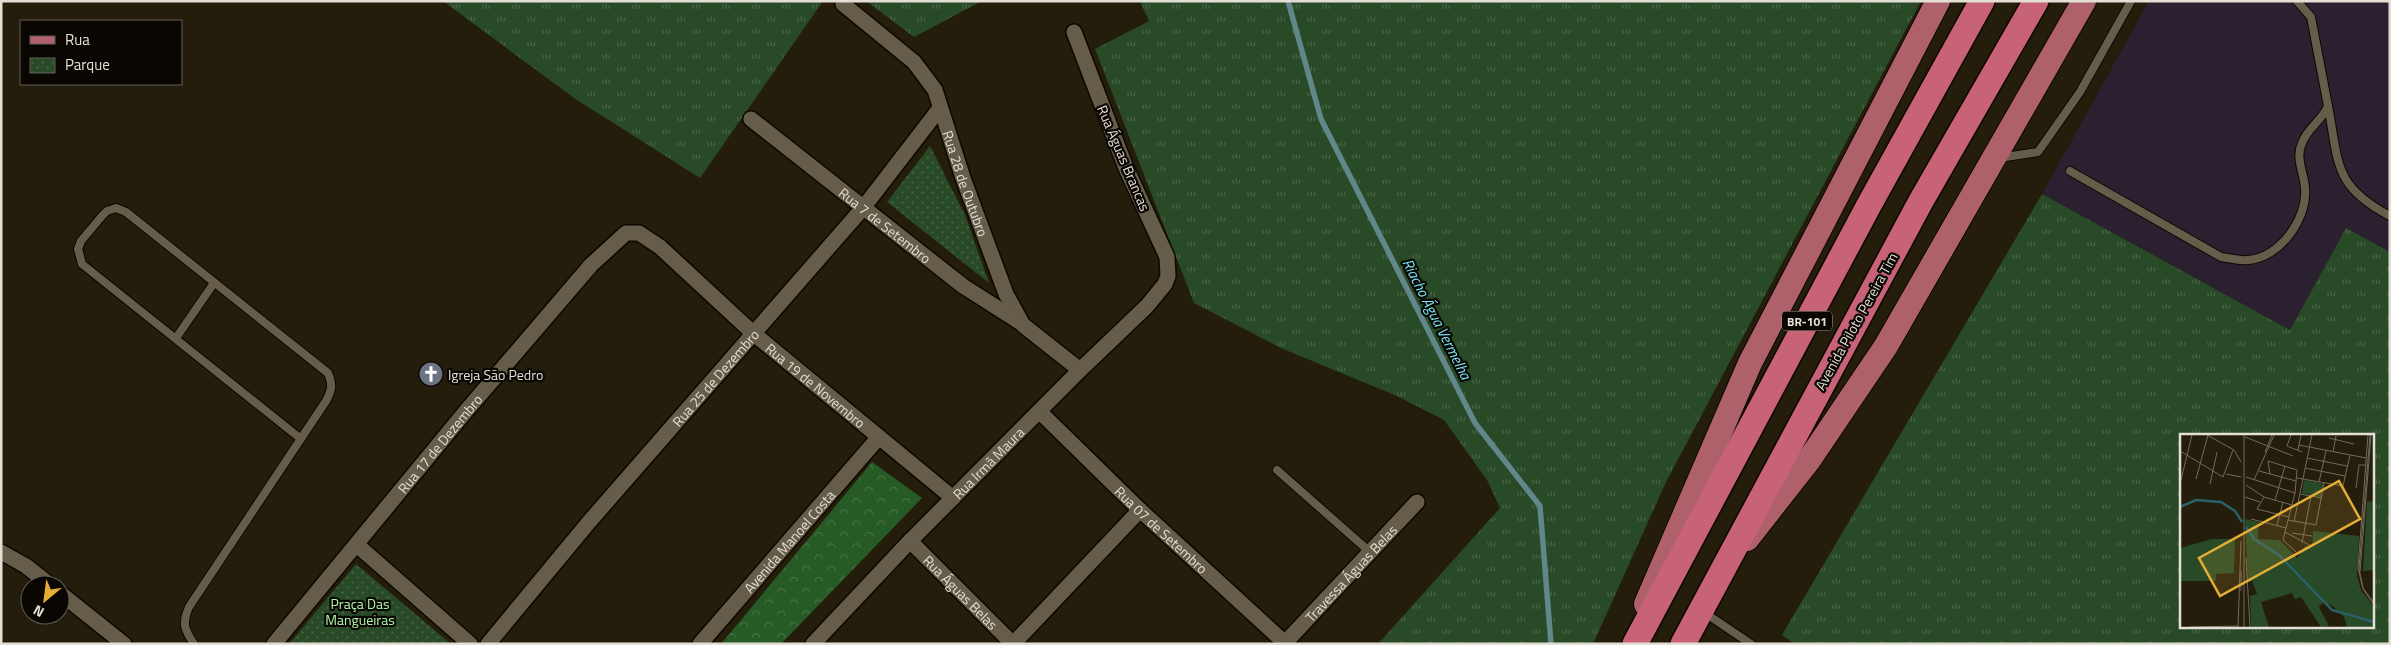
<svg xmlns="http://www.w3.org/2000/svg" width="2391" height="645" font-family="'Titillium Web',sans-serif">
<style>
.commercial{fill:#2a202f}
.grass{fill:url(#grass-tufts);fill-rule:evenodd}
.forest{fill:url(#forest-crowns)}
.park{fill:url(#park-dots)}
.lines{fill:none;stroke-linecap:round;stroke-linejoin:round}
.stream{stroke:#61878a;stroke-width:5.5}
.service-casing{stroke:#0d0700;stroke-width:10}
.minor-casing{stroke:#0d0700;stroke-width:18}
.primary-casing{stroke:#0d0700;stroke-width:26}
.trunk-casing{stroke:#0d0700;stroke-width:28}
.service{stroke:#655d4a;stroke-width:8}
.minor{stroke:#655d4a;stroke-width:15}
.primary{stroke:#af616b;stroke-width:24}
.trunk{stroke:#c86276;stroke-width:25}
.labels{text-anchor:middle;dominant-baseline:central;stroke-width:4.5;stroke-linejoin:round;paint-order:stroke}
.shield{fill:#0a0703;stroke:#a39e95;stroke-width:1}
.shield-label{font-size:12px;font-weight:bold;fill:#e4dfd4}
.street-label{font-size:14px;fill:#e4dfd4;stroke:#0a0703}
.poi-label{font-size:14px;fill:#e4dfd4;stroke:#0a0703;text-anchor:start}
.park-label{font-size:14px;fill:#acf8a8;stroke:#0a0703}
.water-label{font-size:15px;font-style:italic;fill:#77e5f7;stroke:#0a0703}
.inset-river{fill:none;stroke:#29616a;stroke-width:2.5}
.inset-road{fill:none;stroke:#716b5c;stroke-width:1}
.view{fill:#e4ae35;fill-opacity:0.15;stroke:#e4ae35;stroke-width:2.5}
.inset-edge{fill:none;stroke:#e4dfd4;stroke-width:2.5}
</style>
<defs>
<pattern id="grass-tufts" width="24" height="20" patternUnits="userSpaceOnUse" patternTransform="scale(1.25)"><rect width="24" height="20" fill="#294a27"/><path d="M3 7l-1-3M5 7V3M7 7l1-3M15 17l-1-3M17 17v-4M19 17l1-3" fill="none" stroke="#486445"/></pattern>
<pattern id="forest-crowns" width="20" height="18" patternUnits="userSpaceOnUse" patternTransform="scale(1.25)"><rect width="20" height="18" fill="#275b25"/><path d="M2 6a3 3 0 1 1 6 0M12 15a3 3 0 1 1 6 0" fill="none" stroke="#467244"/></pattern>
<pattern id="park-dots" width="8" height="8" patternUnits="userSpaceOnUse" patternTransform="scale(1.25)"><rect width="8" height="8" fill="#294a27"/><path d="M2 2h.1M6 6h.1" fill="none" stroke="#486445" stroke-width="1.8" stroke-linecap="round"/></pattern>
</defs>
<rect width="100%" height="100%" fill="#241d0c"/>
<polygon class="commercial" points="2149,1 2390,1 2390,252 2346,228 2290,330 2042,194"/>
<g class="grass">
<polygon points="443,1 823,1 700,178 574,98"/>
<polygon points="866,1 982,1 914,37"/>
<polygon points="1140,1 1921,1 1666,482 1593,644 1378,644 1500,508 1487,480 1444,420 1397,396 1281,348 1194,303 1095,49 1149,21"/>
<path d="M2042 194 2290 330 2346 228 2390 252V644H1795L1782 635ZM2181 435H2372V626H2181Z"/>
</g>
<polygon class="forest" points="872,462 922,498 781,644 721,644"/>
<g class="park">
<polygon points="930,146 965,215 989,283 887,202"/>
<polygon points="356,564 451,644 289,644"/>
</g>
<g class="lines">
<polyline class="stream" points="1288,1 1321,119 1475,423 1540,506 1551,644"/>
<defs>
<g id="service">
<path d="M2328 106C2339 163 2333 186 2390 216"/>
<polyline points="1999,158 2038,152 2080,92 2131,1"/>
<path d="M2070 171 2221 257C2229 258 2239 261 2248 260 2280 258 2308 218 2305 188 2304 173 2295 158 2302 143 2308 127 2322 121 2328 106L2311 17 2297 1"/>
<polyline points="176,338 214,283"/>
<polyline points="1277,470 1370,552"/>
<polyline points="1705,613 1751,644"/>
<path d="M194 644C184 629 182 623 189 607L326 401C332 390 333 385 328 373L126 212 116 208 107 211 102 216 81 241 78 249 82 264 301 439"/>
</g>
<g id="minor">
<path id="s1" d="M843 4 914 62 935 90 963 178 1006 294 1023 325 1080 370"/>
<path id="s2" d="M751 119 963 286 1021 323"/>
<path id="s3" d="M1040 412 1140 510 1286 644"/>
<path id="s4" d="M910 541 1013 644"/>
<polyline points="357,545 470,644"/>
<polyline points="1,552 26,566 50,585"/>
<polyline points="60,593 124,644"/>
<path id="s5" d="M1285 643 1417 502"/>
<path id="s6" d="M274 644 466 411 591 265 626 233H639L660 247 754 334 953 498"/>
<path id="s7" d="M488 644 589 522 863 208 940 108"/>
<path id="s8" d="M700 644 879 437"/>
<path id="s9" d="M813 644 910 541 1080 370 1147 306 1165 284 1168 276 1167 257 1126 168 1074 32"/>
<polyline points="1013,644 1140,510"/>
</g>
<g id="primary">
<polyline points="1747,539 1809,460 1886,346 2084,1"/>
<polyline points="1646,604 1750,363 1938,1"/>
</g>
<g id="trunk">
<polyline points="1635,644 1869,205 1982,1"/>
<polyline points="1683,644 1921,201 2036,1"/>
</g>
</defs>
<use href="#service" class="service-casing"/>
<use href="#minor" class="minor-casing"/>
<use href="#primary" class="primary-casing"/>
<use href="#trunk" class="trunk-casing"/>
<use href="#service" class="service"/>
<use href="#minor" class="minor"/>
<use href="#primary" class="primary"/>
<use href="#trunk" class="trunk"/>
</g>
<defs>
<symbol id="church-disc" viewBox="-11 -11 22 22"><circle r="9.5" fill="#6b7280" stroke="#0a0703"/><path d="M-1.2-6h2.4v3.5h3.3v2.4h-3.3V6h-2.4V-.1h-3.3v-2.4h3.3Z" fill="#fff"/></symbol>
</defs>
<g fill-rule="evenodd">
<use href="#church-disc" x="417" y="360" width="28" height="28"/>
</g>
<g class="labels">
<rect class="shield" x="1782" y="311.5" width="50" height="19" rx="4"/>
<g class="shield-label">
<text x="1807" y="321">BR-101</text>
</g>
<g class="street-label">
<text transform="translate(1124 158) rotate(67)">Rua Águas Brancas</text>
<text stroke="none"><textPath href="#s1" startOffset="225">Rua 28 de Outubro</textPath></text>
<text stroke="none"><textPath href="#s2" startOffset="171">Rua 7 de Setembro</textPath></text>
<text transform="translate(1856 321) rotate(-61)">Avenida Piloto Pereira Tim</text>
<text stroke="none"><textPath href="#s7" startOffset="350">Rua 25 de Dezembro</textPath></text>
<text stroke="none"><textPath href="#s6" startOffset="788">Rua 19 de Novembro</textPath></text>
<text stroke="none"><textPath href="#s6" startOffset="260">Rua 17 de Dezembro</textPath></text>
<text stroke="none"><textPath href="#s9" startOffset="252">Rua Irmã Maura</textPath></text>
<text stroke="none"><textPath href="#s3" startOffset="169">Rua 07 de Setembro</textPath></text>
<text stroke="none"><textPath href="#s8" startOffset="136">Avenida Manoel Costa</textPath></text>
<text stroke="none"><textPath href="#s5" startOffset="96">Travessa Águas Belas</textPath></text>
<text stroke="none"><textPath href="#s4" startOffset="72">Rua Águas Belas</textPath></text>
</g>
<g class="poi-label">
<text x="448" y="374">Igreja São Pedro</text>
</g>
<g class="park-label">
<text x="360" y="603">Praça Das<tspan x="360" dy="16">Mangueiras</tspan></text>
</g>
<g class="water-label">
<text transform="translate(1437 319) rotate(63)">Riacho Água Vermelha</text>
</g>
</g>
<g transform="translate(2180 434)">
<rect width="194" height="194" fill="#241d0c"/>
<path d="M187 67 194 68V136L183 137ZM65 85 79 88 78 105 100 106 117 124 125 112 132 113 133 97 179 102 177 142 181 156 194 173V193H167L164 183 153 172 143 169 139 173 149 192 141 193 121 163 115 165 112 159 81 168 89 193H71L70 162 77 160 72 147 68 148ZM32 105H55L54 139 36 140V147H0V114Z" fill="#294a27"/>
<path d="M124 46 144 50 141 63 122 59Z" fill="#294a27"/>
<path class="inset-river" d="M0 73 16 66 41 68 55 77 62 88M66 93 74 105 99 121 152 176 194 188"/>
<path class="inset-road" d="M27 1 54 16 61 28M111 1 107 12 122 18M188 1 178 134 183 155 194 171M190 1 179 135 183 154 194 169M65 3 113 22M149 4 174 10M119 11 186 24M118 16 121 1M0 17 43 43 53 16M85 18 92 1M153 18 156 2M127 24 167 32M125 34 165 42M79 37 116 47M46 40 61 43M90 40 88 27 117 36 115 59 103 106 116 118M66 43 115 59M117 44 163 52 170 21M16 45 28 1M74 46 94 1M139 48 146 17M0 50 12 1M30 50 37 18M66 51 84 63 112 71M176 54 179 31H186M120 60 142 64M65 63 80 68M84 63 77 75 109 83M95 66 105 32M71 85 106 94M108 86 136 91 144 49M114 88 132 1M97 91 103 68M105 98 131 112M112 99 132 102M122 109 131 62M66 124 70 193M180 138 191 1M61 157V137M10 193 58 192M58 193 61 107M64 193V1"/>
<path class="view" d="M159 47 180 85 40 162 19 124Z"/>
<rect width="194" height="194" class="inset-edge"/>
</g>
<rect width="2391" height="645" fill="none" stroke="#e4dfd4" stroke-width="5"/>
<rect x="20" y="20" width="162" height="65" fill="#0a0703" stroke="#615d57"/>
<rect x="30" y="36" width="25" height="8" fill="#af616b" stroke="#615d57"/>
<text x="65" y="45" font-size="15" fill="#e4dfd4">Rua</text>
<rect x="30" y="58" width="25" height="15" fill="url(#park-dots)" stroke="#615d57"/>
<text x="65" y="70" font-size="15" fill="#e4dfd4">Parque</text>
<g transform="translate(45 600) rotate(209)"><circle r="24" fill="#0a0703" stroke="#615d57"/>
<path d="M0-4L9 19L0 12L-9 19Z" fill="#e4ae35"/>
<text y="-8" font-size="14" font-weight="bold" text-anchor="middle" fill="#e4dfd4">N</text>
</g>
</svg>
